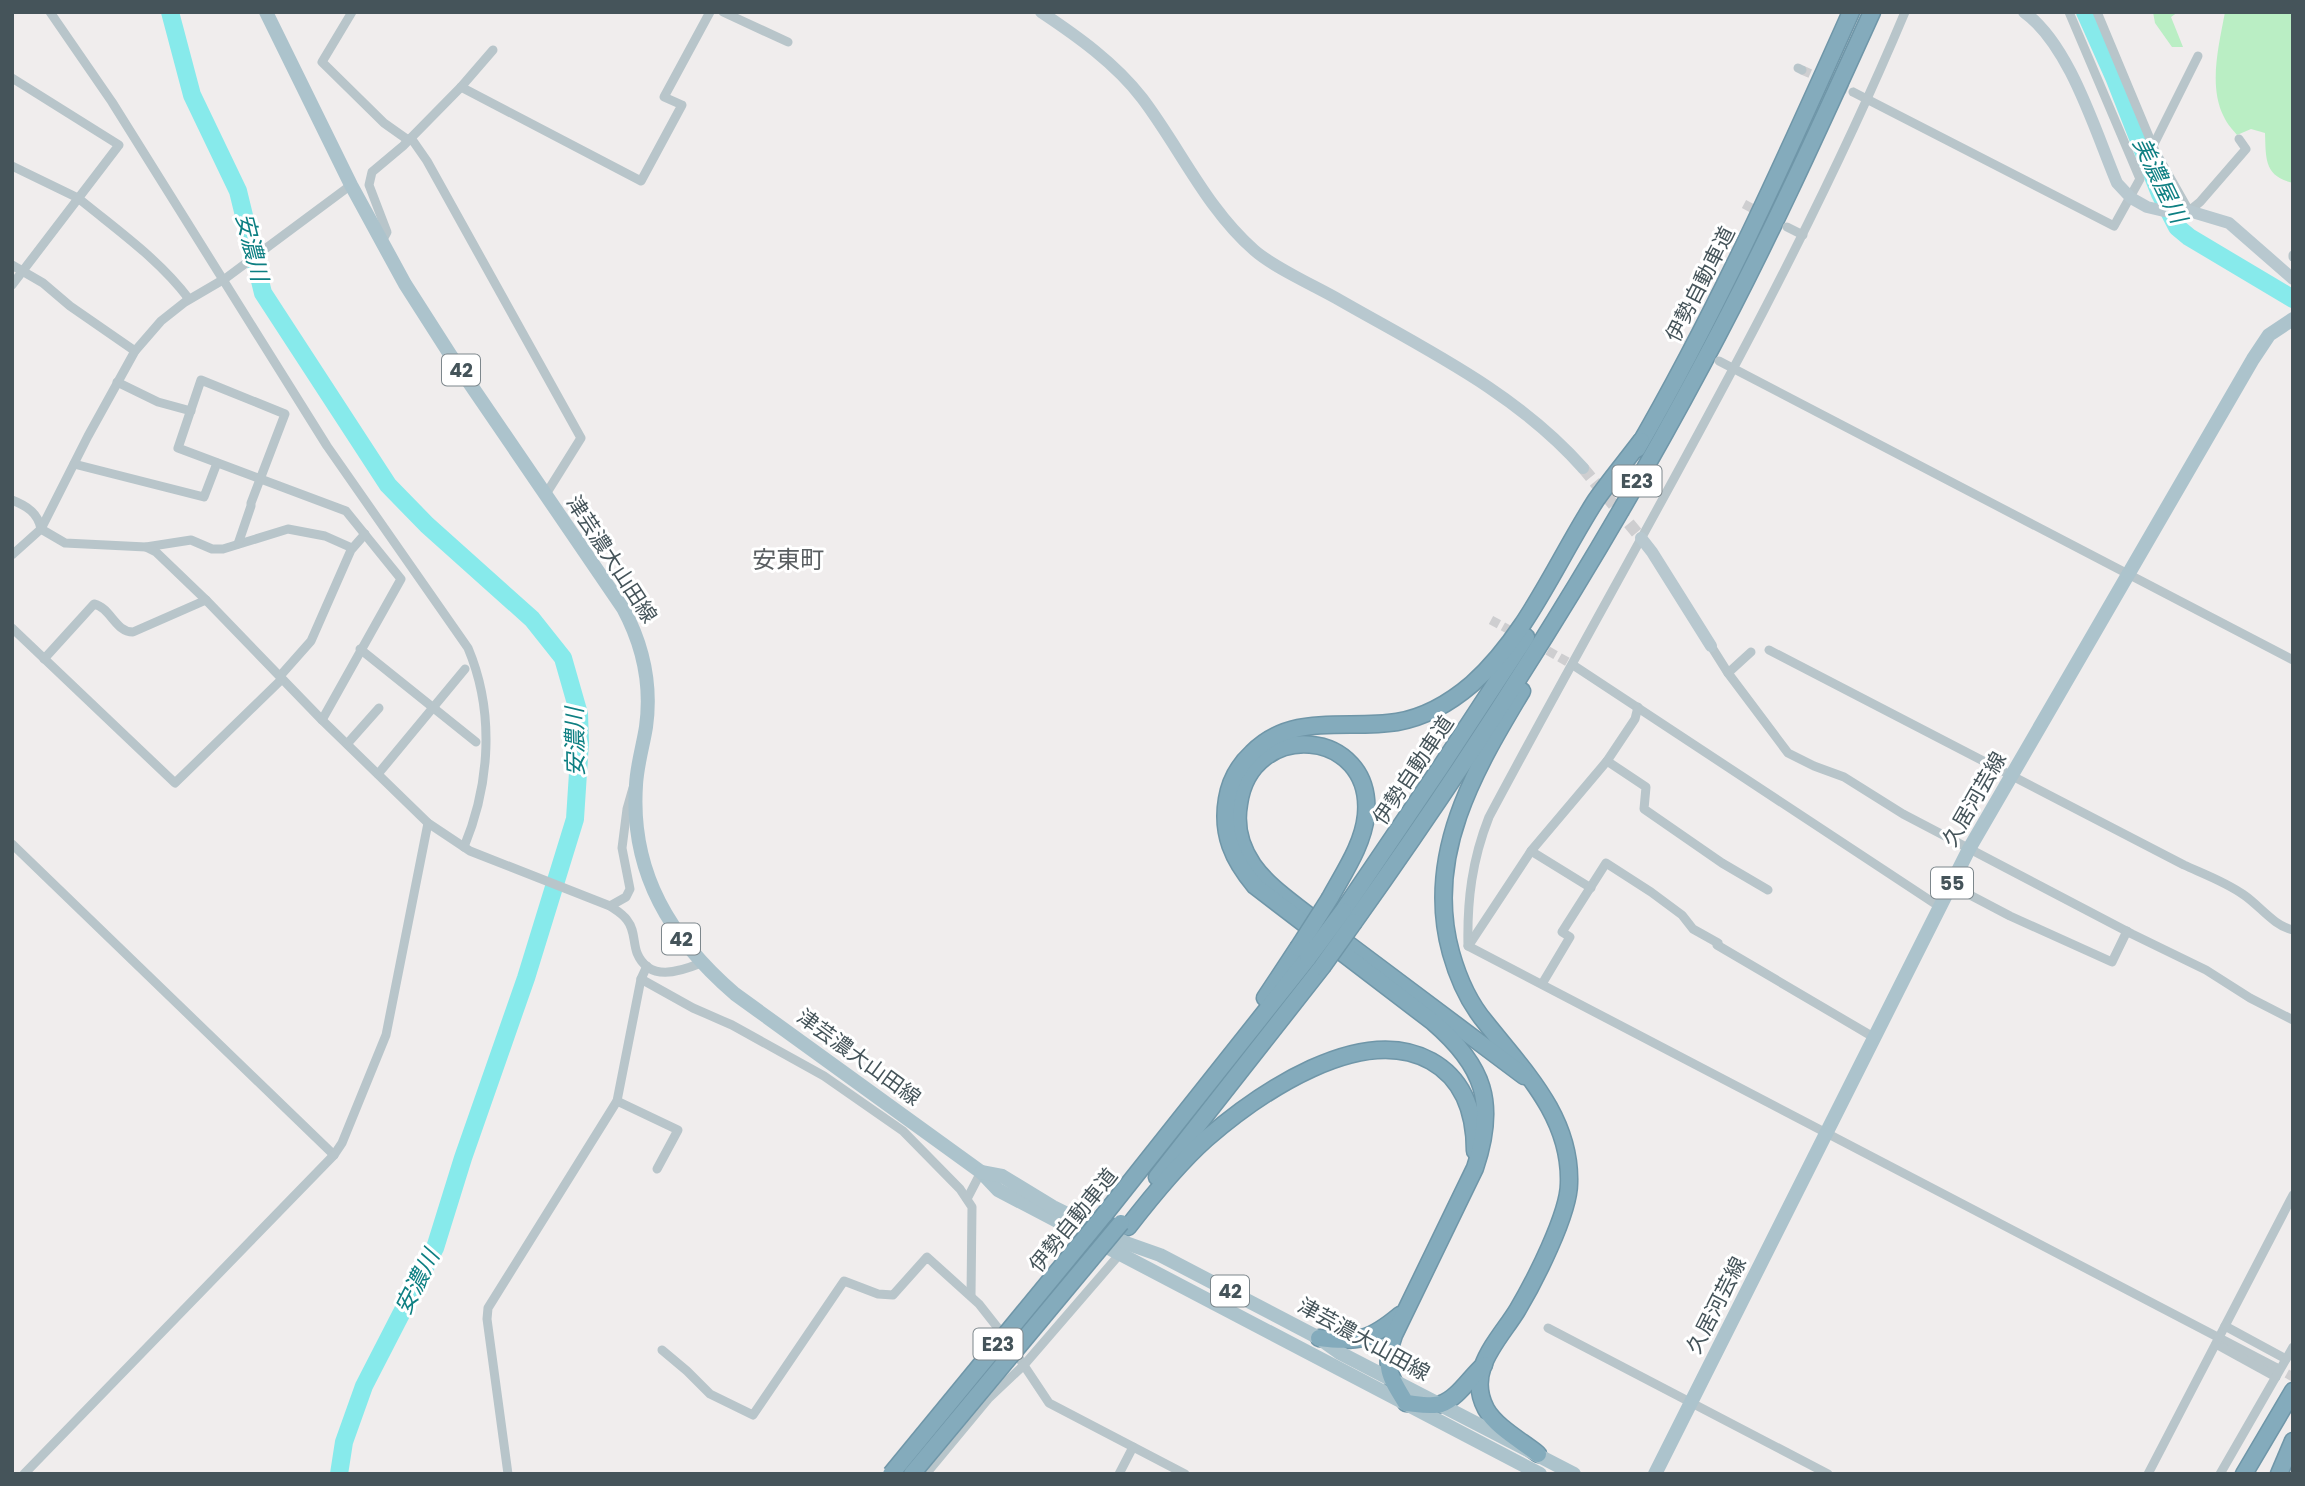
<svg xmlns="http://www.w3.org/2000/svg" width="2305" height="1486" font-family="Poppins,'Noto Sans JP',sans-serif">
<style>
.green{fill:#baeec4}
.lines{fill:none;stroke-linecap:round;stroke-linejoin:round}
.river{stroke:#87eaeb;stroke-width:18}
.street-tunnel{stroke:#ceced0;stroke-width:9;stroke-dasharray:9 4.5;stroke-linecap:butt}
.secondary-tunnel{stroke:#ceced0;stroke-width:12;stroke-dasharray:12 6;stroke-linecap:butt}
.highway-casing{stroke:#6f96a8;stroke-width:19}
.street{stroke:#b8c5ca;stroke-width:9}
.secondary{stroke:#b8c8cf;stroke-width:12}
.primary{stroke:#acc3cc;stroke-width:14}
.highway{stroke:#84abbc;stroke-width:16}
.highway-bridge-casing{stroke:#6f96a8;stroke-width:19;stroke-linecap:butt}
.highway-bridge{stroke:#84abbc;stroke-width:16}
.labels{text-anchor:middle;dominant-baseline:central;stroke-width:6;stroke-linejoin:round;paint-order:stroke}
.shield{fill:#fff;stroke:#7d878c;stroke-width:2}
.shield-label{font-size:19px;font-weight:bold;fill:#45545a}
.street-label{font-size:21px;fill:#45545a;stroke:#fff}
.water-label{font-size:23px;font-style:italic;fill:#0d7f82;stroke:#fff}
.quarter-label{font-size:24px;fill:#5a5f62;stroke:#fff}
</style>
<rect width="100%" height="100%" fill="#f0eded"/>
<g class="green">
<polygon points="2153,12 2178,12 2171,17 2183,47 2172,47 2155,23"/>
<path d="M2225 12H2293V183C2264 176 2266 159 2265 133L2251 129 2237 135C2233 130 2227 124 2224 117 2208 86 2219 45 2225 12Z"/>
</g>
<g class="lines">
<g class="river">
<polyline points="170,12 192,95 238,191 263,293 388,485 427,525 532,619 563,658 579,714 580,742 575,819 526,978 463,1158 435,1248 364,1386 344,1442 339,1474"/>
<polyline points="2085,12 2114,77 2160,194 2177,227 2189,237 2293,299"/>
</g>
<g class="street-tunnel">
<polyline points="1802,70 1853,92"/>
<polyline points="1744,204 1761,213"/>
<polyline points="1491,620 1517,634"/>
<polyline points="1536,644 1573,665"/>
<polyline points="2275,1367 2293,1377"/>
</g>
<polyline class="secondary-tunnel" points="1583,468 1641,538"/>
<defs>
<g id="highway">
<path d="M1637 449C1718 309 1785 160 1851 12"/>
<path d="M1522 691C1474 771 1424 856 1451 953 1458 978 1469 1003 1486 1023 1524 1071 1571 1117 1569 1183 1569 1214 1534 1282 1518 1309 1500 1339 1465 1370 1486 1409 1496 1427 1522 1441 1538 1454"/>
<polyline points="1343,911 1442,765 1526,637"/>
<path d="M1308 915C1289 900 1267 885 1253 865 1240 846 1235 826 1239 804 1251 718 1374 728 1366 815 1363 845 1344 872 1330 898"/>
<path d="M1354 922C1481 744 1599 558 1702 365 1764 250 1818 131 1872 12"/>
<polyline points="1332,932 1524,1076"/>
<polyline points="1265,998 1298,948"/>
<polyline points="1157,1177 1322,967"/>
<polyline points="1104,1215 1308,958"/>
<path d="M1128 1227C1152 1196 1177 1165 1206 1139 1258 1094 1361 1022 1431 1061 1465 1080 1475 1114 1475 1151"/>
<path d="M1319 1338C1358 1343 1370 1340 1400 1315"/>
<path d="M1484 1365C1470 1377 1458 1398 1441 1404 1431 1407 1417 1404 1406 1403 1389 1376 1383 1366 1394 1335L1475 1168C1497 1103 1484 1066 1433 1022L1255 886C1233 860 1221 834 1227 799 1230 781 1239 765 1252 753 1292 712 1347 730 1397 722 1426 717 1451 702 1472 684 1528 634 1556 562 1596 500 1610 480 1626 461 1641 441"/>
<polyline points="2244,1474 2293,1391"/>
<polyline points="2279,1474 2293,1441"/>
</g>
</defs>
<use href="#highway" class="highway-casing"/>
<g class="street">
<path d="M50 12 112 102 327 446 468 648C495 712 490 784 464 847"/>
<polyline points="352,12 322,62 384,123 408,140"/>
<polyline points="723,12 788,42"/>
<polyline points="2097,12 2155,151 2189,211 2200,202 2246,149 2239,139"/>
<polyline points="1798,68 1802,70"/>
<polyline points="12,78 119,145 12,285"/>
<polyline points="461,87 641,181 682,105 664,97 710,12"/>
<polyline points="1853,92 2114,226 2140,179 2069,12"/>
<polyline points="411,138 427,161 581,438 546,494"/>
<polyline points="2153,146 2198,56"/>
<path d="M12 166 78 198 88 206C124 235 161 262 189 299"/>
<polyline points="1787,227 1803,235"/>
<polyline points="381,243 387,232 369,185 372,172 403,146 461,87 493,50"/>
<polyline points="2293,255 2293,257"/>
<polyline points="12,265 43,283 70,306 135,351"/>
<polyline points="1667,331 1681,339"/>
<polyline points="1719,361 2293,660"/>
<polyline points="117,382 158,402 191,411"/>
<polyline points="74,464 204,497 217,463"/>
<path d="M12 500C27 506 38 513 41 529L65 543 146 547 191 540 212 549H223L288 529 325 536 352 548"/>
<polyline points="238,544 251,506 251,503 285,414 201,380 178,448 346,511 401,579 322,720"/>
<path d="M146 547 156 552 206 600 322 720 428 823 470 851 610 906C616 910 623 914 627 920 635 930 633 942 637 953 649 982 679 972 701 963"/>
<polyline points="12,555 41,529 88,436 135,351 161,321 185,302 226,278 351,185"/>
<polyline points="12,628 175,783 282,679"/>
<polyline points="1711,646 1728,673 1788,753 1814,766 1844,777 1903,814 2132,934 2206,970 2250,998 2293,1020"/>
<polyline points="360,649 476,742"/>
<path d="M1769 650 2184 865C2204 874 2226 882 2244 895 2260 906 2274 926 2293 930"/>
<path d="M44 659 94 604C111 608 115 632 133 632L206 600"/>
<polyline points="1573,665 1940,907"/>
<polyline points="1728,673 1751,652"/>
<polyline points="280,676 311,641 351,550 365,534"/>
<polyline points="347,744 379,708"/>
<polyline points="1607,761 1646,787 1644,809 1722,863 1768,890"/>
<polyline points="378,774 465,669"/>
<polyline points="12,844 334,1155"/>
<polyline points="1531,851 1591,888"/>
<polyline points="1951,885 2010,916 2112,962 2127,931"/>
<polyline points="610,906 626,897 630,889 622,848 627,809 633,788"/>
<polyline points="1469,945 1531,851 1607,761 1635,719 1638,707"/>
<path d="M1468 946C1467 900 1472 860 1489 817 1631 550 1788 291 1905 12"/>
<polyline points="1468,946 2275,1367"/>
<polyline points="641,979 693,1008 732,1025 824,1076 903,1131 960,1189 972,1207 971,1296"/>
<polyline points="1542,984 1570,937 1562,932 1606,863 1651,892 1682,915 1693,929 1718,943 1717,945 1875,1038"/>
<polyline points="617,1101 678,1130 657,1169"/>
<polyline points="967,1199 981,1172"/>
<polyline points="2225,1326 2286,1359"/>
<polyline points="1548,1328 1828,1474"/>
<polyline points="2216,1344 2276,1377"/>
<polyline points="1013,1349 1049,1403 1185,1474"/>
<polyline points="662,1350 687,1371 710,1394 753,1415 844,1281 878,1294 893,1295 927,1257 979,1304 1005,1337"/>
<polyline points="24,1474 334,1155 342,1143 386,1035 428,823"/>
<polyline points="508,1474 487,1319 488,1308 617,1101 641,979 647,966"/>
<polyline points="926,1474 989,1398 1024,1365 1119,1255"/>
<polyline points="1119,1474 1133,1447"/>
<polyline points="2148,1474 2293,1195"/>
<polyline points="2220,1474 2293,1347"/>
</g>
<g class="secondary">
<path d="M1041 12C1077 36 1115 63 1142 98 1180 148 1206 208 1254 250 1273 267 1313 285 1336 298 1423 348 1516 392 1583 468"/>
<path d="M2024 12C2070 45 2095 131 2117 183L2131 198 2147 207 2164 211H2189L2229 223 2293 279"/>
<polyline points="1641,538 1652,552 1711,646"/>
</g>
<g class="primary">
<path d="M266 12 351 185 405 284 451 356 623 608C643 645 652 684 646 727 643 746 637 765 636 785 630 873 671 939 735 994L981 1172 998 1190 1540 1474"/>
<polyline points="981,1172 1002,1176 1053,1207 1126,1243 1160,1255 1319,1338 1340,1353 1574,1474"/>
<polyline points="1655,1474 1969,849 2253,359 2269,335 2293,319"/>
</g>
<use href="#highway" class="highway"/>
<defs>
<g id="highway-bridge">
<polyline points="1298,948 1330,898"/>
<polyline points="1308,958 1343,911"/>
<polyline points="1322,967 1354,922"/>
<polyline points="891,1474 1104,1215"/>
<polyline points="912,1474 1121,1223"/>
</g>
</defs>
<use href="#highway-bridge" class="highway-bridge-casing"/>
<use href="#highway-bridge" class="highway-bridge"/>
</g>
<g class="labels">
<g class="shield">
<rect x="442" y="354.5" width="38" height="31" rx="5"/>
<rect x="1612.5" y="465.5" width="49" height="31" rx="5"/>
<rect x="1931" y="867.5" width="42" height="31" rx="5"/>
<rect x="662" y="923.5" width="38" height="31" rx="5"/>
<rect x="1211" y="1275.5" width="38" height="31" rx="5"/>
<rect x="973.5" y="1328.5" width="49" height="31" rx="5"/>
</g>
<g class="shield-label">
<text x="461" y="370">42</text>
<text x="1637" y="481">E23</text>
<text x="1952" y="883">55</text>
<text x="681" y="939">42</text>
<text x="1230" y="1291">42</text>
<text x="998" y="1344">E23</text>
</g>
<g class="street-label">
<text transform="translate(1700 284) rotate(-63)">伊勢自動車道</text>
<text transform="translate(612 559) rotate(57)">津芸濃大山田線</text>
<text transform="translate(1413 770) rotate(-56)">伊勢自動車道</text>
<text transform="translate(1974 799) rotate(-60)">久居河芸線</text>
<text transform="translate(859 1057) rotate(36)">津芸濃大山田線</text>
<text transform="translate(1073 1220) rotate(-51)">伊勢自動車道</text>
<text transform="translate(1716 1305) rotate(-63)">久居河芸線</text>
<text transform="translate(1364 1339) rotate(29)">津芸濃大山田線</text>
</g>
<g class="water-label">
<text transform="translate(2160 180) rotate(64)">美濃屋川</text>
<text transform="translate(252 247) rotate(76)">安濃川</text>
<text transform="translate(575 742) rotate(-91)">安濃川</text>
<text transform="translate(417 1282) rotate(-63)">安濃川</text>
</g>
<g class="quarter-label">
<text x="788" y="559">安東町</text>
</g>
</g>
<rect width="2305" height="1486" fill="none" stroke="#45545a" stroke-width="28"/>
</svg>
